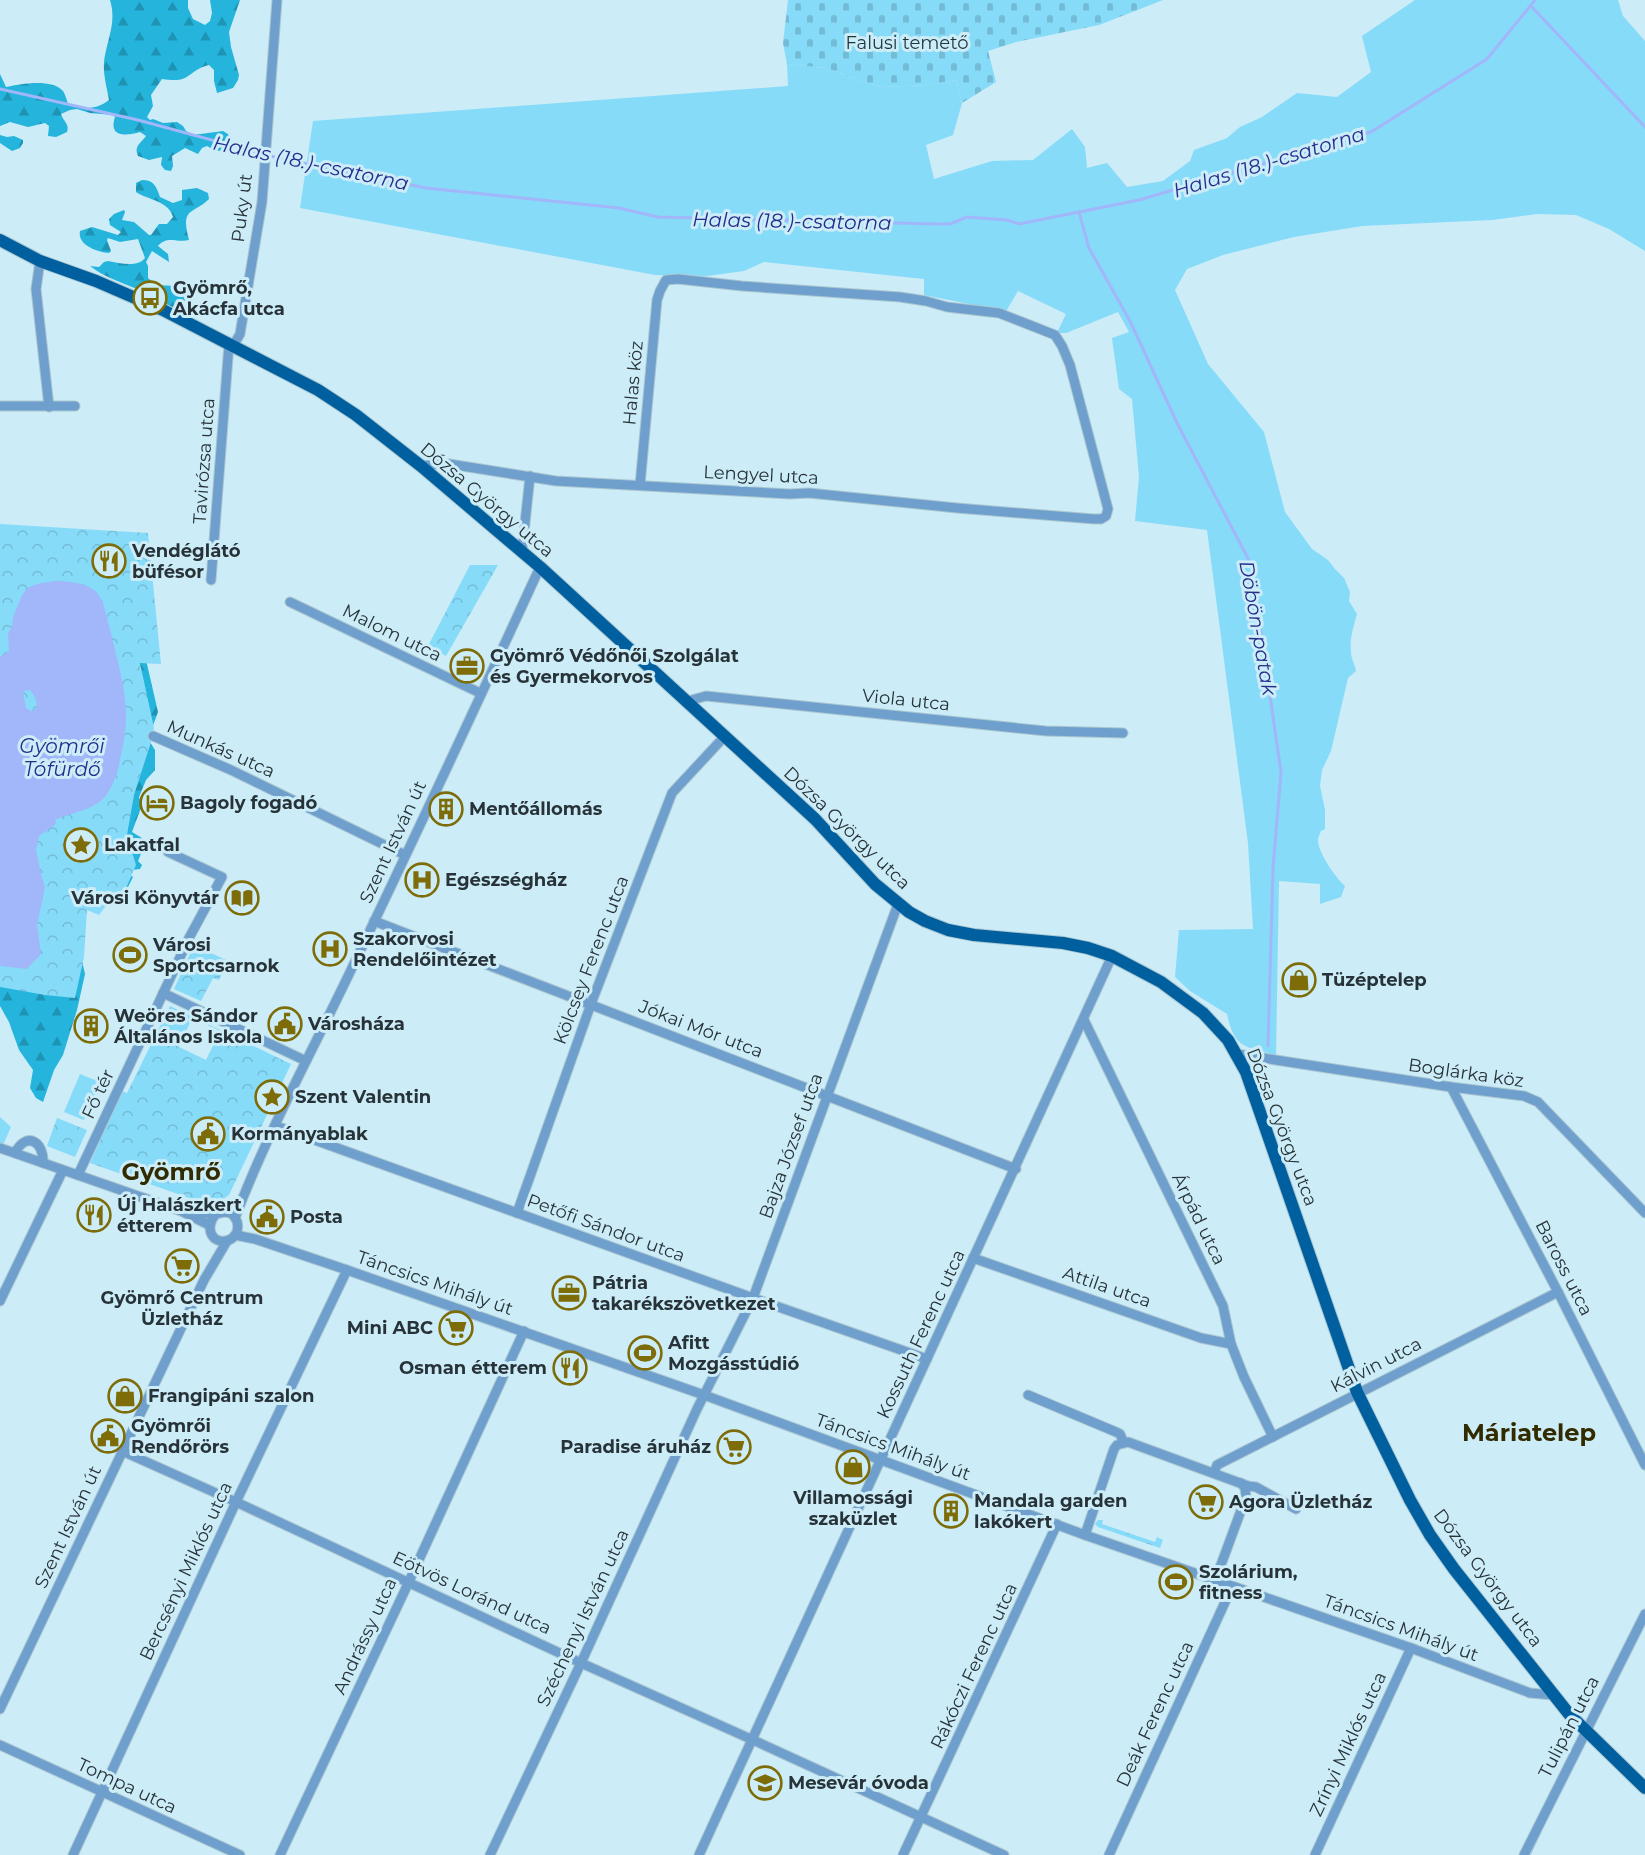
<svg xmlns="http://www.w3.org/2000/svg" width="1645" height="1855" font-family="Montserrat,sans-serif">
<style>
.green{fill:#86dbf8}
.forest{fill:url(#forest-firs)}
.cemetery{fill:url(#cemetery-stones)}
.park{fill:url(#park-crowns);fill-rule:evenodd}
.water{fill:#a2b6fa;fill-rule:evenodd}
.lines{fill:none;stroke-linecap:round;stroke-linejoin:round}
.stream{stroke:#a2b6fa;stroke-width:3}
.minor-casing{stroke:#abc7d1;stroke-width:11}
.major-casing{stroke:#abc7d1;stroke-width:14}
.minor{stroke:#6f9fcc;stroke-width:9}
.major{stroke:#00609f;stroke-width:12}
.labels{text-anchor:middle;dominant-baseline:central;stroke-width:6;stroke-linejoin:round;paint-order:stroke}
.park-label{font-size:18px;fill:#1f353d;stroke:#ccecf7}
.street-label{font-size:18px;fill:#273338;stroke:#ccecf7}
.poi-label{font-size:18px;font-weight:bold;fill:#273338;stroke:#ccecf7;text-anchor:start}
.water-label{font-size:20px;font-style:italic;fill:#252d8d;stroke:#ccecf7}
.district-label{font-size:24px;font-weight:bold;fill:#332b00;stroke:#ccecf7}
</style>
<defs>
<pattern id="forest-firs" width="22" height="20" patternUnits="userSpaceOnUse" patternTransform="scale(1.5)"><rect width="22" height="20" fill="#24b4dc"/><path d="M5 1l3.5 6h-7zM16 11l3.5 6h-7z" fill="#1f93b3"/></pattern>
<pattern id="cemetery-stones" width="16" height="16" patternUnits="userSpaceOnUse" patternTransform="scale(1.5)"><rect width="16" height="16" fill="#86dbf8"/><path d="M2 7V4a2 2 0 0 1 4 0v3zM10 15v-3a2 2 0 0 1 4 0v3z" fill="#74bcd5"/></pattern>
<pattern id="park-crowns" width="20" height="18" patternUnits="userSpaceOnUse" patternTransform="scale(1.5)"><rect width="20" height="18" fill="#86dbf8"/><path d="M2 6a3 3 0 1 1 6 0M12 15a3 3 0 1 1 6 0" fill="none" stroke="#74bcd5"/></pattern>
</defs>
<rect width="100%" height="100%" fill="#ccecf7"/>
<g class="green">
<path d="M1415 0H1618L1623 16 1645 41V251L1609 229 1576 215 1537 214 1492 220 1362 226 1294 237 1223 255 1187 269 1175 290 1208 364 1264 432 1285 512 1312 549 1328 560 1335 569 1344 578 1350 592 1349 601 1357 614C1354 625 1349 640 1351 652 1351 659 1355 664 1356 671L1348 678 1331 751 1322 770 1320 786 1325 810V829L1321 831C1320 834 1318 837 1318 840 1318 853 1336 878 1345 886L1341 897 1320 904V884L1279 881 1276 1055C1245 1047 1234 1048 1227 1014L1190 991 1175 977 1179 930 1253 929 1248 843 1207 530 1135 521 1139 477 1132 399 1119 389 1112 338 1129 332 1118 312 1066 333H1057L1066 314 1018 291 1005 313 999 310 924 295V279L764 262 744 271 707 276 655 275 300 208 313 121 788 86 787 64 825 68 880 87 930 85 956 80 962 103 953 135 926 145 934 179 992 161 1033 160 1072 129 1085 147 1087 168 1107 163 1127 187 1163 181 1190 161 1194 150 1227 138 1240 127 1262 117 1297 93 1337 97 1371 72 1362 36Z"/>
<polygon points="80,1074 100,1082 84,1120 64,1112"/>
<polygon points="0,1117 11,1127 3,1145 0,1144"/>
</g>
<g class="forest">
<path d="M110 0H188V8L193 19 205 25 210 21 212 13 210 0H240L229 32 231 47 239 75 238 80 233 88 217 93 214 81V70L209 65C186 71 192 84 162 79L151 95 153 106 147 117 150 120 153 119 163 123 177 122 183 126 186 131 193 135 223 131 228 134 231 143 227 150 216 151 207 146 202 148 198 154 185 148 172 156 173 166 171 171 165 170 161 165 162 157 149 160 138 156C134 146 140 144 146 136L140 132C127 136 108 138 115 117L113 115 90 113 77 109 70 110 61 114C63 121 70 124 67 132L56 137 48 136 49 126 45 123 28 127 10 122 0 126V74L6 87C20 84 52 78 63 91 65 94 67 100 68 104 82 110 96 110 109 100 107 88 103 75 104 62 107 39 117 23 110 0Z"/>
<polygon points="0,135 7,137 14,136 23,140 23,143 20,148 12,151 0,143"/>
<path d="M142 180C154 180 156 186 160 197L173 203 182 200V190L197 188 208 193 209 199C203 205 198 207 192 211 182 217 187 231 189 240 177 243 167 235 158 246L168 254 169 262 152 251 146 262 148 266V278C164 294 178 275 185 300L180 308C162 309 148 294 132 287 117 281 103 276 90 266L99 267 104 262 108 261C120 263 137 268 145 258L138 239 120 242 108 238 107 240 111 251 109 253C97 252 77 245 80 231L92 227 118 235 121 232 110 225 109 219 114 214 124 210 125 212 122 220 134 222 149 235H151L159 224H167L173 217C169 201 148 200 136 192V183Z"/>
<polygon points="141,638 158,712 148,739 155,750 155,770 146,780 139,797 142,805 132,832 142,838 141,841 145,844 138,861 142,865 140,869 132,870 130,875 133,877 127,889 114,897 70,908 85,974 77,1010 63,1055 54,1070 43,1102 36,1098 30,1088 33,1070 19,1050 9,1022 0,1006 0,974 138,687"/>
</g>
<polygon class="cemetery" points="788,0 1163,0 1099,25 1016,42 988,51 996,82 962,103 956,80 930,85 880,87 825,68 787,64 783,43"/>
<g class="park">
<polygon points="0,524 148,533 161,664 140,663 154,728 153,736 134,795 127,835 136,865 124,893 105,907 99,915 87,910 84,957 75,998 45,995 0,987"/>
<polygon points="470,565 498,565 446,656 428,646"/>
<polygon points="194,945 228,961 219,980 213,978 201,1001 174,989"/>
<path d="M170 1006 291 1064 229 1195 216 1204H206L90 1163 122 1091 127 1093ZM192 1018 220 1031 206 1060 179 1047Z"/>
<polygon points="57,1118 87,1130 75,1157 47,1146"/>
<polygon points="1098,1520 1103,1520 1102,1524 1155,1542 1157,1537 1163,1540 1160,1548 1098,1527 1095,1524"/>
</g>
<path class="water" d="M55 581C68 581 90 583 98 594 106 605 107 621 111 633 117 660 127 691 126 719 126 732 123 746 120 760 118 771 114 784 107 794 96 810 72 812 55 820L56 824 39 836 36 850 41 874 45 887 37 925 41 954 27 969 0 966V657L9 651 8 633C16 623 10 624 14 615 26 587 22 586 55 581ZM27 690 31 691C35 696 39 705 35 710L31 711 26 708 23 692Z"/>
<g class="lines">
<g class="stream">
<polyline points="1531,6 1645,127"/>
<polyline points="0,89 138,120 278,158 426,188 619,208 658,217 936,224 950,224 967,217 1007,220 1019,224 1139,200 1371,132 1487,59 1535,0"/>
<polyline points="1079,212 1089,248 1130,321 1177,423 1251,564 1281,772 1273,868 1268,1046"/>
<polyline points="1529,1855 1540,1832"/>
</g>
<defs>
<g id="minor">
<polyline points="40,261 36,289 49,407"/>
<polyline points="233,346 240,334 262,202 277,0"/>
<polyline points="0,406 75,406"/>
<polyline points="421,466 443,463 556,481 790,494 809,493 957,508 1094,519 1101,519 1106,516 1108,509 1070,365 1062,346 1055,335 999,313 947,307 926,301 900,297 742,286 678,279 666,280 660,291 657,300 640,485"/>
<polyline points="522,551 530,476"/>
<polyline points="211,580 229,344"/>
<polyline points="290,602 480,693"/>
<polyline points="688,701 706,696 1046,731 1123,733"/>
<polyline points="153,736 231,770 405,855"/>
<polyline points="374,921 1016,1169"/>
<polyline points="163,993 306,1061"/>
<polyline points="1084,1020 1223,1306 1231,1344 1244,1377 1273,1437"/>
<polyline points="1237,1054 1451,1087 1524,1096 1538,1102 1645,1213"/>
<polyline points="1451,1087 1558,1292 1645,1465"/>
<polyline points="276,1126 753,1298 927,1359"/>
<polyline points="0,1148 181,1211 209,1225"/>
<path d="M15 1153C26 1131 44 1141 43 1163"/>
<polyline points="78,1175 189,938 222,877 168,852"/>
<path d="M187 1212C196 1212 207 1215 216 1214 221 1213 224 1211 230 1213 240 1218 241 1235 229 1240 211 1246 204 1226 216 1214"/>
<polyline points="517,1213 591,1004 672,793 725,736"/>
<path d="M235 1218C267 1133 312 1052 351 970 415 837 478 702 540 567"/>
<polyline points="235,1235 255,1239 347,1270 704,1395 1085,1535 1411,1648 1530,1693 1553,1695"/>
<polyline points="973,1258 1201,1338 1231,1344"/>
<polyline points="0,1301 63,1170"/>
<polyline points="1028,1395 1116,1432 1120,1434 1124,1443"/>
<polyline points="122,1451 236,1502 581,1663 753,1740 1004,1855"/>
<polyline points="1214,1473 1217,1465 1558,1292"/>
<polyline points="1085,1535 1114,1449 1117,1445 1128,1442 1248,1486 1256,1487 1296,1509"/>
<polyline points="1215,1581 1246,1497 1245,1488 1241,1483"/>
<polyline points="0,1709 204,1280 227,1241"/>
<polyline points="0,1745 240,1855"/>
<polyline points="73,1855 236,1502 347,1270"/>
<polyline points="280,1855 406,1588 524,1331"/>
<polyline points="490,1855 581,1663 697,1409 753,1298 898,904"/>
<polyline points="699,1855 1112,956"/>
<polyline points="903,1855 1057,1524"/>
<polyline points="1109,1855 1232,1587"/>
<polyline points="1315,1855 1411,1648"/>
<polyline points="1524,1855 1645,1614"/>
</g>
<polyline id="major" points="0,240 40,261 96,281 163,310 318,390 356,415 421,466 540,567 815,819 875,884 909,912 925,921 948,930 974,935 1063,943 1088,948 1112,956 1161,982 1203,1013 1228,1040 1246,1072 1357,1392 1410,1500 1430,1535 1454,1569 1569,1714 1645,1788"/>
</defs>
<use href="#minor" class="minor-casing"/>
<use href="#major" class="major-casing"/>
<use href="#minor" class="minor"/>
<use href="#major" class="major"/>
</g>
<defs>
<symbol id="bus-ring" viewBox="-11 -11 22 22"><circle r="9.5" fill="#ccecf7" stroke="#7d6c07" stroke-width="1.5"/><path d="M-5-6H5V4H4V6H2V4H-2V6H-4V4H-5ZM-3.5-4V0h7V-4ZM-3.5 1.2v1.5H-2V1.2ZM2 1.2v1.5H3.5V1.2Z" fill="#7d6c07"/></symbol>
<symbol id="restaurant-ring" viewBox="-11 -11 22 22"><circle r="9.5" fill="#ccecf7" stroke="#7d6c07" stroke-width="1.5"/><path d="M-5-6h1v4h1v-4h1v4h1v-4h1v5L-1.5 .5V6h-2V.5L-5-1ZM5-6V6H3V1.5H1.5Q1.5-4 5-6Z" fill="#7d6c07"/></symbol>
<symbol id="office-ring" viewBox="-11 -11 22 22"><circle r="9.5" fill="#ccecf7" stroke="#7d6c07" stroke-width="1.5"/><path d="M-6-3h4V-5.5h4V-3h4V5H-6ZM-1-4.5V-3h2v-1.5ZM-6 0V1H6V0Z" fill="#7d6c07"/></symbol>
<symbol id="hotel-ring" viewBox="-11 -11 22 22"><circle r="9.5" fill="#ccecf7" stroke="#7d6c07" stroke-width="1.5"/><path d="M-6-4.5h1.5V1H6V5H4.5V3h-9V5H-6ZM-4 0a1.8 1.8 0 1 1 3.6 0ZM.5 0V-2.5h3Q6-2.5 6 0Z" fill="#7d6c07"/></symbol>
<symbol id="building-ring" viewBox="-11 -11 22 22"><circle r="9.5" fill="#ccecf7" stroke="#7d6c07" stroke-width="1.5"/><path d="M-4-6H4V6H1V3H-1V6H-4ZM-2.5-4.3h1.7v1.8h-1.7ZM.8-4.3h1.7v1.8H.8ZM-2.5-1h1.7V.8h-1.7ZM.8-1h1.7V.8H.8Z" fill="#7d6c07"/></symbol>
<symbol id="sight-ring" viewBox="-11 -11 22 22"><circle r="9.5" fill="#ccecf7" stroke="#7d6c07" stroke-width="1.5"/><path d="M0-6L1.8-2.2L6-1.7L2.9 1.2L3.7 5.4L0 3.3L-3.7 5.4L-2.9 1.2L-6-1.7L-1.8-2.2Z" fill="#7d6c07"/></symbol>
<symbol id="hospital-ring" viewBox="-11 -11 22 22"><circle r="9.5" fill="#ccecf7" stroke="#7d6c07" stroke-width="1.5"/><path d="M-5-5h3v3.5h4V-5h3V5h-3V1.5h-4V5h-3Z" fill="#7d6c07"/></symbol>
<symbol id="library-ring" viewBox="-11 -11 22 22"><circle r="9.5" fill="#ccecf7" stroke="#7d6c07" stroke-width="1.5"/><path d="M-6-4Q-3-5.5-.7-3.5V5Q-3 3-6 4ZM6-4Q3-5.5 .7-3.5V5Q3 3 6 4Z" fill="#7d6c07"/></symbol>
<symbol id="stadium-ring" viewBox="-11 -11 22 22"><circle r="9.5" fill="#ccecf7" stroke="#7d6c07" stroke-width="1.5"/><path d="M0-5a6.5 5 0 1 0 0 10a6.5 5 0 1 0 0-10ZM-3.5-1.8h7v3.6h-7Z" fill="#7d6c07"/></symbol>
<symbol id="shop-ring" viewBox="-11 -11 22 22"><circle r="9.5" fill="#ccecf7" stroke="#7d6c07" stroke-width="1.5"/><path d="M-5-2.5h2.3a2.7 3.5 0 0 1 5.4 0H5L5.5 6h-11ZM-1.5-2.5h3a1.5 2.3 0 0 0-3 0Z" fill="#7d6c07"/></symbol>
<symbol id="civic-ring" viewBox="-11 -11 22 22"><circle r="9.5" fill="#ccecf7" stroke="#7d6c07" stroke-width="1.5"/><path d="M-.6-6.5H3V-4.5H.6V-3L4-1V1h2V6H-6V1h2V-1L-.6-3ZM-1.2 2.5V6h2.4V2.5Z" fill="#7d6c07"/></symbol>
<symbol id="supermarket-ring" viewBox="-11 -11 22 22"><circle r="9.5" fill="#ccecf7" stroke="#7d6c07" stroke-width="1.5"/><path d="M-6-5.5h2.5l.6 2H6L4.5 2H-2.5L-4.4-4H-6ZM-1.5 3.2a1.3 1.3 0 1 0 .1 0ZM3 3.2a1.3 1.3 0 1 0 .1 0Z" fill="#7d6c07"/></symbol>
<symbol id="school-ring" viewBox="-11 -11 22 22"><circle r="9.5" fill="#ccecf7" stroke="#7d6c07" stroke-width="1.5"/><path d="M0-5L7-2L0 1L-7-2ZM-4 1L0 2.5L4 1V4Q0 6-4 4Z" fill="#7d6c07"/></symbol>
</defs>
<g fill-rule="evenodd">
<use href="#bus-ring" x="131" y="279" width="38" height="38"/>
<use href="#restaurant-ring" x="90" y="542" width="38" height="38"/>
<use href="#office-ring" x="448" y="647" width="38" height="38"/>
<use href="#hotel-ring" x="138" y="784" width="38" height="38"/>
<use href="#building-ring" x="427" y="790" width="38" height="38"/>
<use href="#sight-ring" x="62" y="826" width="38" height="38"/>
<use href="#hospital-ring" x="403" y="861" width="38" height="38"/>
<use href="#library-ring" x="223" y="879" width="38" height="38"/>
<use href="#hospital-ring" x="311" y="930" width="38" height="38"/>
<use href="#stadium-ring" x="111" y="936" width="38" height="38"/>
<use href="#shop-ring" x="1280" y="961" width="38" height="38"/>
<use href="#civic-ring" x="266" y="1005" width="38" height="38"/>
<use href="#building-ring" x="72" y="1007" width="38" height="38"/>
<use href="#sight-ring" x="253" y="1078" width="38" height="38"/>
<use href="#civic-ring" x="189" y="1115" width="38" height="38"/>
<use href="#restaurant-ring" x="75" y="1196" width="38" height="38"/>
<use href="#civic-ring" x="248" y="1198" width="38" height="38"/>
<use href="#supermarket-ring" x="163" y="1247" width="38" height="38"/>
<use href="#office-ring" x="550" y="1274" width="38" height="38"/>
<use href="#supermarket-ring" x="437" y="1309" width="38" height="38"/>
<use href="#stadium-ring" x="626" y="1334" width="38" height="38"/>
<use href="#restaurant-ring" x="551" y="1349" width="38" height="38"/>
<use href="#shop-ring" x="106" y="1377" width="38" height="38"/>
<use href="#civic-ring" x="89" y="1417" width="38" height="38"/>
<use href="#supermarket-ring" x="715" y="1428" width="38" height="38"/>
<use href="#shop-ring" x="834" y="1448" width="38" height="38"/>
<use href="#supermarket-ring" x="1187" y="1483" width="38" height="38"/>
<use href="#building-ring" x="932" y="1492" width="38" height="38"/>
<use href="#stadium-ring" x="1157" y="1563" width="38" height="38"/>
<use href="#school-ring" x="746" y="1764" width="38" height="38"/>
</g>
<g class="labels">
<g class="park-label">
<text x="907" y="43">Falusi temető</text>
</g>
<g class="street-label">
<text transform="translate(242 208) rotate(-83)">Puky út</text>
<text transform="translate(633 383) rotate(-85)">Halas köz</text>
<text transform="translate(204 461) rotate(-86)">Tavirózsa utca</text>
<text transform="translate(761 475) rotate(3)">Lengyel utca</text>
<text transform="translate(487 500) rotate(40)">Dózsa György utca</text>
<text transform="translate(392 633) rotate(26)">Malom utca</text>
<text transform="translate(906 700) rotate(6)">Viola utca</text>
<text transform="translate(221 749) rotate(24)">Munkás utca</text>
<text transform="translate(847 828) rotate(44)">Dózsa György utca</text>
<text transform="translate(393 842) rotate(-65)">Szent István út</text>
<text transform="translate(591 960) rotate(-69)">Kölcsey Ferenc utca</text>
<text transform="translate(701 1029) rotate(21)">Jókai Mór utca</text>
<text transform="translate(1466 1073) rotate(8)">Boglárka köz</text>
<text transform="translate(98 1094) rotate(-65)">Fő tér</text>
<text transform="translate(1282 1127) rotate(69)">Dózsa György utca</text>
<text transform="translate(791 1146) rotate(-70)">Bajza József utca</text>
<text transform="translate(1199 1219) rotate(64)">Árpád utca</text>
<text transform="translate(606 1228) rotate(20)">Petőfi Sándor utca</text>
<text transform="translate(1564 1268) rotate(63)">Baross utca</text>
<text transform="translate(435 1283) rotate(19)">Táncsics Mihály út</text>
<text transform="translate(1107 1287) rotate(19)">Attila utca</text>
<text transform="translate(921 1334) rotate(-65)">Kossuth Ferenc utca</text>
<text transform="translate(1376 1365) rotate(-27)">Kálvin utca</text>
<text transform="translate(893 1447) rotate(20)">Táncsics Mihály út</text>
<text transform="translate(68 1527) rotate(-65)">Szent István út</text>
<text transform="translate(186 1571) rotate(-65)">Bercsényi Miklós utca</text>
<text transform="translate(1488 1578) rotate(53)">Dózsa György utca</text>
<text transform="translate(472 1593) rotate(25)">Eötvös Loránd utca</text>
<text transform="translate(583 1618) rotate(-65)">Széchenyi István utca</text>
<text transform="translate(1401 1628) rotate(20)">Táncsics Mihály út</text>
<text transform="translate(365 1636) rotate(-65)">Andrássy utca</text>
<text transform="translate(974 1666) rotate(-65)">Rákóczi Ferenc utca</text>
<text transform="translate(1155 1714) rotate(-65)">Deák Ferenc utca</text>
<text transform="translate(1569 1727) rotate(-63)">Tulipán utca</text>
<text transform="translate(1348 1744) rotate(-65)">Zrínyi Miklós utca</text>
<text transform="translate(127 1786) rotate(25)">Tompa utca</text>
</g>
<g class="poi-label">
<text x="173" y="288">Gyömrő,<tspan x="173" dy="21">Akácfa utca</tspan></text>
<text x="132" y="551">Vendéglátó<tspan x="132" dy="21">büfésor</tspan></text>
<text x="490" y="656">Gyömrő Védőnői Szolgálat<tspan x="490" dy="21">és Gyermekorvos</tspan></text>
<text x="180" y="803">Bagoly fogadó</text>
<text x="469" y="809">Mentőállomás</text>
<text x="104" y="845">Lakatfal</text>
<text x="445" y="880">Egészségház</text>
<text x="219" y="898" text-anchor="end">Városi Könyvtár</text>
<text x="353" y="939">Szakorvosi<tspan x="353" dy="21">Rendelőintézet</tspan></text>
<text x="153" y="945">Városi<tspan x="153" dy="21">Sportcsarnok</tspan></text>
<text x="1322" y="980">Tüzéptelep</text>
<text x="114" y="1016">Weöres Sándor<tspan x="114" dy="21">Általános Iskola</tspan></text>
<text x="308" y="1024">Városháza</text>
<text x="295" y="1097">Szent Valentin</text>
<text x="231" y="1134">Kormányablak</text>
<text x="117" y="1205">Új Halászkert<tspan x="117" dy="21">étterem</tspan></text>
<text x="290" y="1217">Posta</text>
<text x="592" y="1283">Pátria<tspan x="592" dy="21">takarékszövetkezet</tspan></text>
<text x="182" y="1298" text-anchor="middle">Gyömrő Centrum<tspan x="182" dy="21">Üzletház</tspan></text>
<text x="433" y="1328" text-anchor="end">Mini ABC</text>
<text x="668" y="1343">Afitt<tspan x="668" dy="21">Mozgásstúdió</tspan></text>
<text x="547" y="1368" text-anchor="end">Osman étterem</text>
<text x="148" y="1396">Frangipáni szalon</text>
<text x="131" y="1426">Gyömrői<tspan x="131" dy="21">Rendőrörs</tspan></text>
<text x="711" y="1447" text-anchor="end">Paradise áruház</text>
<text x="853" y="1498" text-anchor="middle">Villamossági<tspan x="853" dy="21">szaküzlet</tspan></text>
<text x="974" y="1501">Mandala garden<tspan x="974" dy="21">lakókert</tspan></text>
<text x="1229" y="1502">Agora Üzletház</text>
<text x="1199" y="1572">Szolárium,<tspan x="1199" dy="21">fitness</tspan></text>
<text x="788" y="1783">Mesevár óvoda</text>
</g>
<g class="water-label">
<text transform="translate(1269 162) rotate(-17)">Halas (18.)-csatorna</text>
<text transform="translate(311 163) rotate(12)">Halas (18.)-csatorna</text>
<text transform="translate(792 221) rotate(1)">Halas (18.)-csatorna</text>
<text transform="translate(1258 628) rotate(80)">Döbön-patak</text>
<text x="62" y="746">Gyömrői<tspan x="62" dy="23">Tófürdő</tspan></text>
</g>
<g class="district-label">
<text x="171" y="1171">Gyömrő</text>
<text x="1529" y="1432">Máriatelep</text>
</g>
</g>
</svg>
